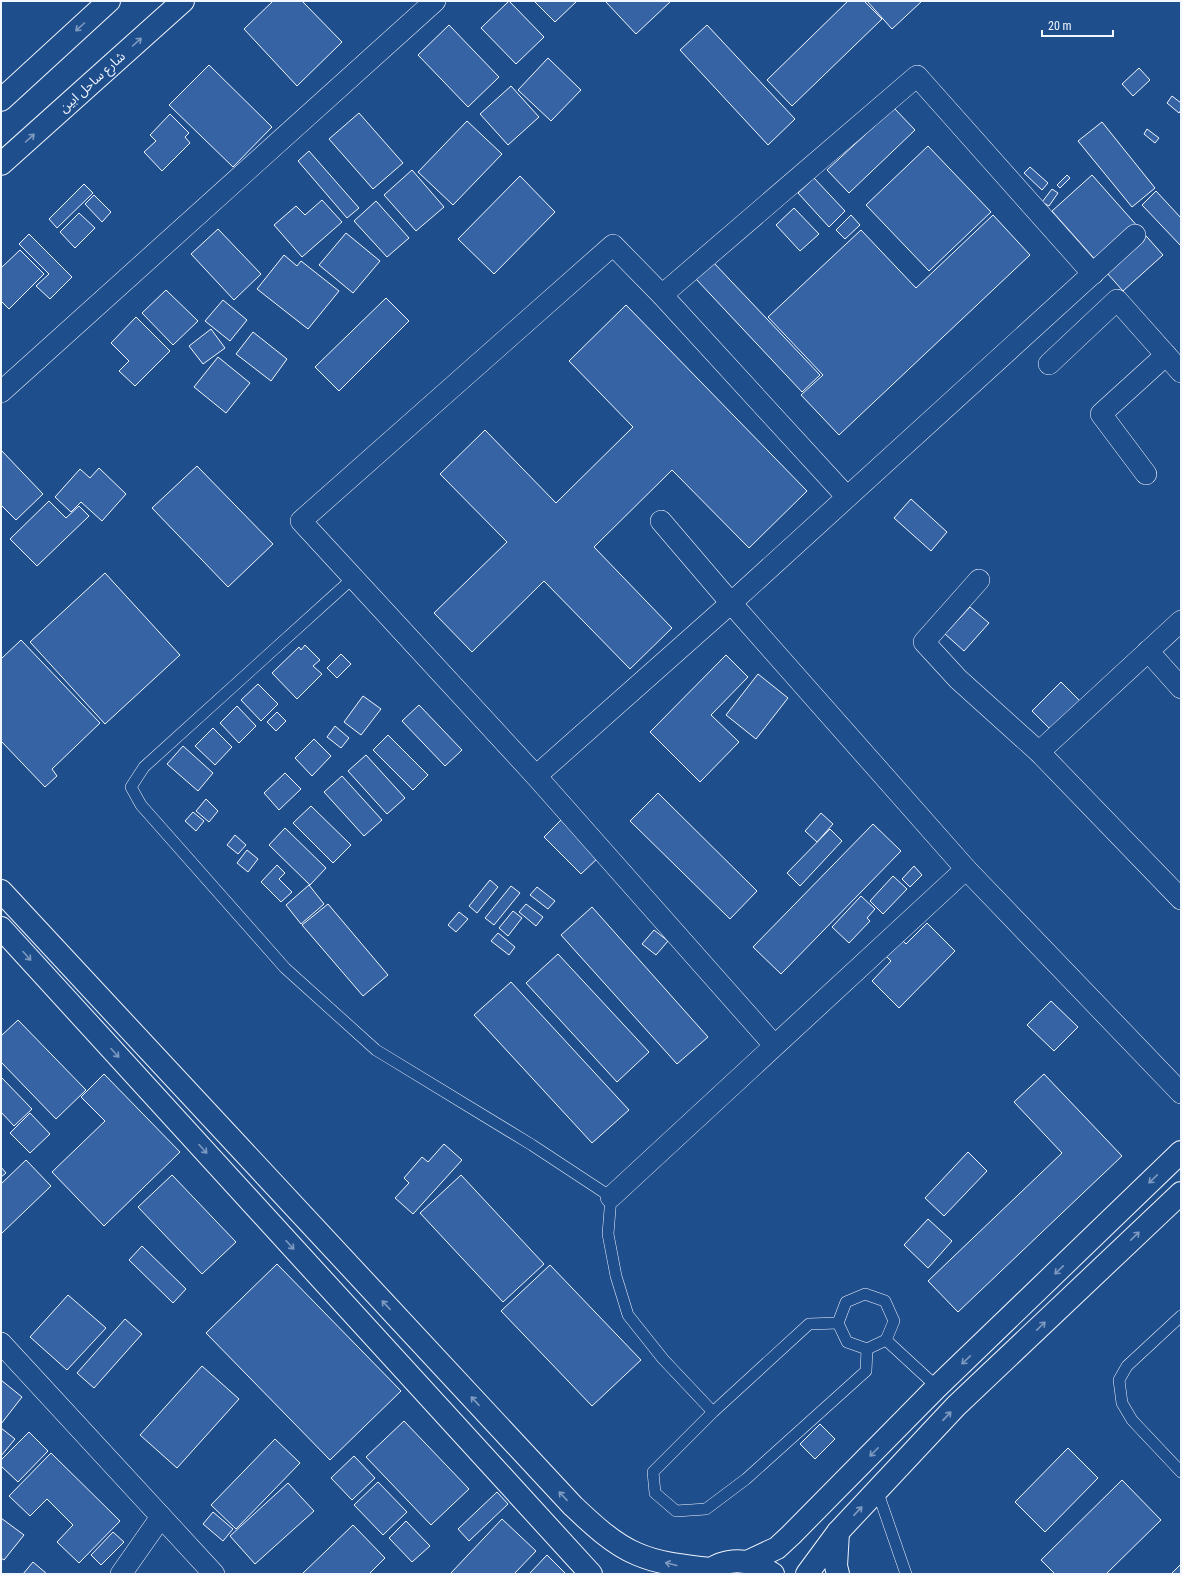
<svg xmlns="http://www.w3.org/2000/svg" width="1182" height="1575" font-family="'Roboto Condensed','Noto Sans Arabic',sans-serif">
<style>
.building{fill:#3563a3;stroke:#f2f6ff}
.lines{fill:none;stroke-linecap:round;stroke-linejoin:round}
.service-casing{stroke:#f2f6ff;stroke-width:12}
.minor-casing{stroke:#f2f6ff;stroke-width:22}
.secondary-casing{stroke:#f2f6ff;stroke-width:24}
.primary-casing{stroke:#f2f6ff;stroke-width:24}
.trunk-casing{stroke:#f2f6ff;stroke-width:24}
.service{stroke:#1f4e8c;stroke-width:11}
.minor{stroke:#1f4e8c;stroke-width:21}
.secondary{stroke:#1f4e8c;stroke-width:22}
.primary{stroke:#1f4e8c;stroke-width:22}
.trunk{stroke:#1f4e8c;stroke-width:22}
.oneway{stroke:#7e9ac0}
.labels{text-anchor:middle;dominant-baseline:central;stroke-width:3;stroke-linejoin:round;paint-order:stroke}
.street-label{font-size:13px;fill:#f2f6ff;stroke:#1f4e8c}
</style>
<rect width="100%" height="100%" fill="#1f4e8c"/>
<g class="building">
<polygon points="273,1 302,1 342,42 297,86 244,29"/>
<polygon points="509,1 544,37 516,64 481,28"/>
<polygon points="534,1 577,1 555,22"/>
<polygon points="605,1 671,1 636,34"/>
<polygon points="848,1 864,1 882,19 792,106 767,80"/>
<polygon points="867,1 922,1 892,29"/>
<polygon points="449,25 499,77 468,107 418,55"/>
<polygon points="707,25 795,119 768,145 680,50"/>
<polygon points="548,58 581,90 551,121 518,90"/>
<polygon points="209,65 272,127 233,167 169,105"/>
<polygon points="1139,68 1150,80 1133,96 1122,84"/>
<polygon points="511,86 539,117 508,145 480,114"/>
<polygon points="1172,96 1181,103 1181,110 1179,113 1167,103"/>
<polygon points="894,108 915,130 849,193 827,170"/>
<polygon points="359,113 403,163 373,189 329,139"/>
<polygon points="170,114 189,133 185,137 190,143 162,171 144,152 156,141 150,135"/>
<polygon points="467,121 502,154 453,205 418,172"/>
<polygon points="1102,122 1155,188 1132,207 1078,141"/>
<polygon points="1147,129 1159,138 1155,143 1144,134"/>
<polygon points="928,146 991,212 929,271 866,205"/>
<polygon points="309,151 359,208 347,218 298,161"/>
<polygon points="1030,167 1048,183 1042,190 1024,173"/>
<polygon points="412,170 444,207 416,231 384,195"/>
<polygon points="1067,175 1070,178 1060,188 1057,185"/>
<polygon points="1092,175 1163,255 1123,291 1052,211"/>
<polygon points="520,176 555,212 494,274 458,239"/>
<polygon points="814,178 845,211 829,227 798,193"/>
<polygon points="84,184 93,193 57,228 49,219"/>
<polygon points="1052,189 1058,193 1049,206 1042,202"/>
<polygon points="1156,191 1181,218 1181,246 1142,205"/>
<polygon points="94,195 111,212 102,222 85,204"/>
<polygon points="322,200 342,222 302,257 274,225 296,206 305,215"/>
<polygon points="376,201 409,238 387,257 354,221"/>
<polygon points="794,208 819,234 800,251 776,225"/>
<polygon points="79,213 95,228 75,248 60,232"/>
<polygon points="851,215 860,225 845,239 836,230"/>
<polygon points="993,215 1030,255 839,435 801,395 823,375 768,317 861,230 916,288"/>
<polygon points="218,229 261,274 234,300 191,254"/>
<polygon points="346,233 380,261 353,293 319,265"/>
<polygon points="29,234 72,277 50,299 36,286 49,274 19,244"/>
<polygon points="20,250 44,274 9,309 1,301 1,268"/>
<polygon points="284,255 297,266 301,261 339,291 308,329 257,289"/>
<polygon points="713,262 820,375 802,392 696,279"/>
<polygon points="166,290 198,321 173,345 142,313"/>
<polygon points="386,298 409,321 339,391 315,367"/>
<polygon points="223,300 247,320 230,341 205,321"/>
<polygon points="626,305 807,491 749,548 672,470 594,547 672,628 630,669 544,581 472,652 434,613 507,542 440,474 485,430 556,503 633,427 569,361"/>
<polygon points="136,317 170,351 135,386 119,371 129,361 111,343"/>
<polygon points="211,329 225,348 203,364 189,346"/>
<polygon points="253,332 287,359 271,381 236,354"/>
<polygon points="218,357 250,383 226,413 194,387"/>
<polygon points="1,450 43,494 16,520 1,505"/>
<polygon points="197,466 273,544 228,587 152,508"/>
<polygon points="99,468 126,494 102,521 81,502 71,512 55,497 80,469 90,478"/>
<polygon points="911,499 947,532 931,551 894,518"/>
<polygon points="49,501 66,518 79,506 89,516 37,566 10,539"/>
<polygon points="105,573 180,655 105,724 30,642"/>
<polygon points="970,607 989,623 964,651 945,634"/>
<polygon points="21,640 100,723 52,769 57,776 45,787 1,741 1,659"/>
<polygon points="305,645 320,660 313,666 322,674 297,699 272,673 299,647 301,650"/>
<polygon points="341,654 351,664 337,678 327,668"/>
<polygon points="726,655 748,677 711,715 739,742 700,782 650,732"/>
<polygon points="758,674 788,698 756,739 726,715"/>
<polygon points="1061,682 1093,714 1064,743 1032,711"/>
<polygon points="258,684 278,704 261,721 241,700"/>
<polygon points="363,696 381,709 361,735 344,722"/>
<polygon points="419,705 462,750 445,766 402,721"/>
<polygon points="237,706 256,726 239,743 220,723"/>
<polygon points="277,712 286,721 276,731 267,722"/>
<polygon points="335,726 349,738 341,748 327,737"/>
<polygon points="213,728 232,747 215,765 195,746"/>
<polygon points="388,735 428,775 413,790 373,750"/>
<polygon points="314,739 331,756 312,776 295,758"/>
<polygon points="183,746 213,773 198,791 167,764"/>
<polygon points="366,755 405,798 387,814 348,771"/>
<polygon points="285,773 301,789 279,810 264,793"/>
<polygon points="342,776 382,820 364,836 324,792"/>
<polygon points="658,793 757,891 730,919 630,821"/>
<polygon points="206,799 218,811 209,822 196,811"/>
<polygon points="311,806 351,845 333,863 293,823"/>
<polygon points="193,812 204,821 196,831 185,821"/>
<polygon points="821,813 833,824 817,842 805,831"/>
<polygon points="563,818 600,856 581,874 544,837"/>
<polygon points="873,824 901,851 781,974 753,947"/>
<polygon points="285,828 326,868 310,885 269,845"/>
<polygon points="830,829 842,841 800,886 787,873"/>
<polygon points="235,835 246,845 238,854 227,845"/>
<polygon points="247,850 258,859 248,872 237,863"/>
<polygon points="277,865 285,873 279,879 292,892 281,902 261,882"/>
<polygon points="914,866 922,875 910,887 902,879"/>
<polygon points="893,876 907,889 883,914 870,901"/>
<polygon points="490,880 498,887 477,913 469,906"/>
<polygon points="309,885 324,904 301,924 286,905"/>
<polygon points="511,886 520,893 494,925 485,918"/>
<polygon points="537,887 555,901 548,909 530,895"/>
<polygon points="861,896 875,909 867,918 870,921 849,943 832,927"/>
<polygon points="328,904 388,975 363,996 302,925"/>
<polygon points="526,904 543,917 536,926 519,912"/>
<polygon points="592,907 708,1037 677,1064 561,935"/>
<polygon points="513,911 522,918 508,936 499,928"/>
<polygon points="459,912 468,919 456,932 448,925"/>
<polygon points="927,923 955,951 899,1008 872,981 891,961 883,953 899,937 906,944"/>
<polygon points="654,930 668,941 656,955 642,944"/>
<polygon points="498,933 515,947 509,955 491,941"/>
<polygon points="558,954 649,1052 617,1082 526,983"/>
<polygon points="511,982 629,1110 592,1143 474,1015"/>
<polygon points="1051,1001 1078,1027 1054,1051 1027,1025"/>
<polygon points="18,1020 86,1090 56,1119 1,1062 1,1036"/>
<polygon points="104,1074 180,1152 104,1226 52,1172 105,1121 81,1097"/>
<polygon points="1044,1074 1122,1156 958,1312 928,1281 1062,1153 1014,1102"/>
<polygon points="1,1077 32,1109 14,1126 1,1112"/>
<polygon points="30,1113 50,1134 30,1153 10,1133"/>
<polygon points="444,1144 462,1160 413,1214 395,1198 409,1183 404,1178 422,1157 428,1162"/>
<polygon points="968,1152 987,1171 944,1216 925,1198"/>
<polygon points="26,1160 51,1186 1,1234 1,1184"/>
<polygon points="1,1167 6,1173 1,1177"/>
<polygon points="172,1175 236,1242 202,1274 138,1207"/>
<polygon points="461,1175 544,1264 503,1302 420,1213"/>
<polygon points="928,1219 952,1241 928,1268 904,1245"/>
<polygon points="142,1246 186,1289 173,1303 129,1260"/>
<polygon points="277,1264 401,1391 330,1460 206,1333"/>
<polygon points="550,1265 641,1360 592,1406 501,1311"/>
<polygon points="68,1295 106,1328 67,1370 30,1337"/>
<polygon points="125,1319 142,1334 94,1388 77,1373"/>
<polygon points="202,1366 239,1399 177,1468 140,1435"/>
<polygon points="1,1380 22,1397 1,1424"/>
<polygon points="404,1421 469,1489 431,1525 366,1457"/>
<polygon points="820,1424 835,1439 815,1459 800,1444"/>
<polygon points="1,1428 15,1439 1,1456"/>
<polygon points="29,1432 48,1451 18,1482 1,1466 1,1460"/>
<polygon points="275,1439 300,1463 236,1529 211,1505"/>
<polygon points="1068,1448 1098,1478 1045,1532 1015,1502"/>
<polygon points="51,1453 120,1521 79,1563 57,1542 73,1525 47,1499 30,1516 9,1496"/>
<polygon points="354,1456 375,1478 352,1500 331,1478"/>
<polygon points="1122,1480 1161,1520 1106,1574 1055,1574 1041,1560"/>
<polygon points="378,1482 407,1512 383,1535 354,1505"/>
<polygon points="288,1483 314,1511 255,1564 230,1536"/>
<polygon points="497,1492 508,1504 469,1541 458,1529"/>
<polygon points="213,1512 233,1529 223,1541 203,1524"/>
<polygon points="1,1518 24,1535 4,1560 1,1558"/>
<polygon points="502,1519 536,1551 514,1574 450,1574"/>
<polygon points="406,1521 430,1546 412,1562 389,1538"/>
<polygon points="353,1525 385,1558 369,1574 302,1574"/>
<polygon points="113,1532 124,1542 101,1565 91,1555"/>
<polygon points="547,1555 566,1574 529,1574"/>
<polygon points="33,1562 47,1574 23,1574"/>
<polygon points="1181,1564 1181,1574 1171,1574"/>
</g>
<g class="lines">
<defs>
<g id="service">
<polyline points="353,578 144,767 131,787 141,805 285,968 376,1050 532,1145 611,1197 608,1234 616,1276 628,1315 663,1359 713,1412"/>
<polygon points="865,1294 885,1301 894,1321 886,1340 867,1349 847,1342 838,1323 846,1302"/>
<polyline points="1181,1316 1127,1366 1119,1380 1122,1403 1132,1420 1181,1472"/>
<polyline points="838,1323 809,1324 713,1412 653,1472 655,1493 676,1511 706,1509 746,1479 866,1371 867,1349"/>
<polyline points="886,1340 937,1387"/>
<polyline points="877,1490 906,1574"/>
</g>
<g id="minor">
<polyline points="662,295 917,76 1093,274"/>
<polyline points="1049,364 1117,300 1181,372"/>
<polyline points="1,392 435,1"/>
<polyline points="1146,474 1101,414 1166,355"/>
<polyline points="661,521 731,603 966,869 1181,1093"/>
<polyline points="979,580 924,642 958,679 1039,752 1181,899"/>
<polyline points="1148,651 1181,688"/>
<polyline points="1039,752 1181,621"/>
<polyline points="536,776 731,603 1135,235"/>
<polyline points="774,1045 536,776 301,521 613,245 662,295 847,497"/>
<polyline points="611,1197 966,869"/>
<polyline points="1,1343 214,1574"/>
<polyline points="121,1574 161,1517"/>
</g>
<g id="secondary">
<polyline points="747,1562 777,1548 791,1535 937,1387 1181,1152"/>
<polyline points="807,1574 838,1532 956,1406 1181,1193"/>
</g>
<g id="primary">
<path d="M1 891 573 1506C591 1523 613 1544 637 1554 660 1564 685 1566 709 1569"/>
<polyline points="1,928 591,1574"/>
<path d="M704 1574C726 1556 750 1558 773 1574"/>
<polyline points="838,1574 836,1566 838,1532"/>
</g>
<g id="trunk">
<polyline points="1,100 109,1"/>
<polyline points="1,164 183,1"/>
</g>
</defs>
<use href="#service" class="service-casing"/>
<use href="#minor" class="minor-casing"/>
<use href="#secondary" class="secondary-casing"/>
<use href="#primary" class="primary-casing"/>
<use href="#trunk" class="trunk-casing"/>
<use href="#service" class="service"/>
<use href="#minor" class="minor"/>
<use href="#secondary" class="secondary"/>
<use href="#primary" class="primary"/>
<use href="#trunk" class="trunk"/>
</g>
<defs><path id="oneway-shaft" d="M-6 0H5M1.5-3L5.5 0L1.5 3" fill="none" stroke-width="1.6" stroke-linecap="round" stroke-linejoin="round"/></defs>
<g class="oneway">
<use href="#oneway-shaft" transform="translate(80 27) rotate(138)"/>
<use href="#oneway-shaft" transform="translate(137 42) rotate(-42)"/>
<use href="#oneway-shaft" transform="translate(30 138) rotate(-42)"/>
<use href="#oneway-shaft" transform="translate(27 956) rotate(48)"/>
<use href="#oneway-shaft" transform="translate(115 1053) rotate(48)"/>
<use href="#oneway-shaft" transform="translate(203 1149) rotate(48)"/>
<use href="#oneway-shaft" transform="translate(1153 1179) rotate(136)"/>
<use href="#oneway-shaft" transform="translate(1135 1236) rotate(-44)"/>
<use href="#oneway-shaft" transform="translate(290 1245) rotate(48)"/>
<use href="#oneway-shaft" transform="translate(1059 1270) rotate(136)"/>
<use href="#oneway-shaft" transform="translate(386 1305) rotate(-133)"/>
<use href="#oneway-shaft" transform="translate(1041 1326) rotate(-44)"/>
<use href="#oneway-shaft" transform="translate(966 1360) rotate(136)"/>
<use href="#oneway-shaft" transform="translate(475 1401) rotate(-133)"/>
<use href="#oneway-shaft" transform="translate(947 1416) rotate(-47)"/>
<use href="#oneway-shaft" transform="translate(874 1452) rotate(135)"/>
<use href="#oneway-shaft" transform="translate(563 1496) rotate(-133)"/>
<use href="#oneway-shaft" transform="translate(858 1511) rotate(-47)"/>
<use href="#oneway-shaft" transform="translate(671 1564) rotate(-166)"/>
</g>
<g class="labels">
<g class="street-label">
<text transform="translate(92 82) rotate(-42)">شارع ساحل ابين</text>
</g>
</g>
<rect width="1182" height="1575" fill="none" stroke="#f2f6ff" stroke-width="4"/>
<path d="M1042 30v6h71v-6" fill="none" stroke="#f2f6ff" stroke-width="2"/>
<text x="1048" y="30" font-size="12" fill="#f2f6ff" stroke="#1f4e8c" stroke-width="3" paint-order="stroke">20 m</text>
</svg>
